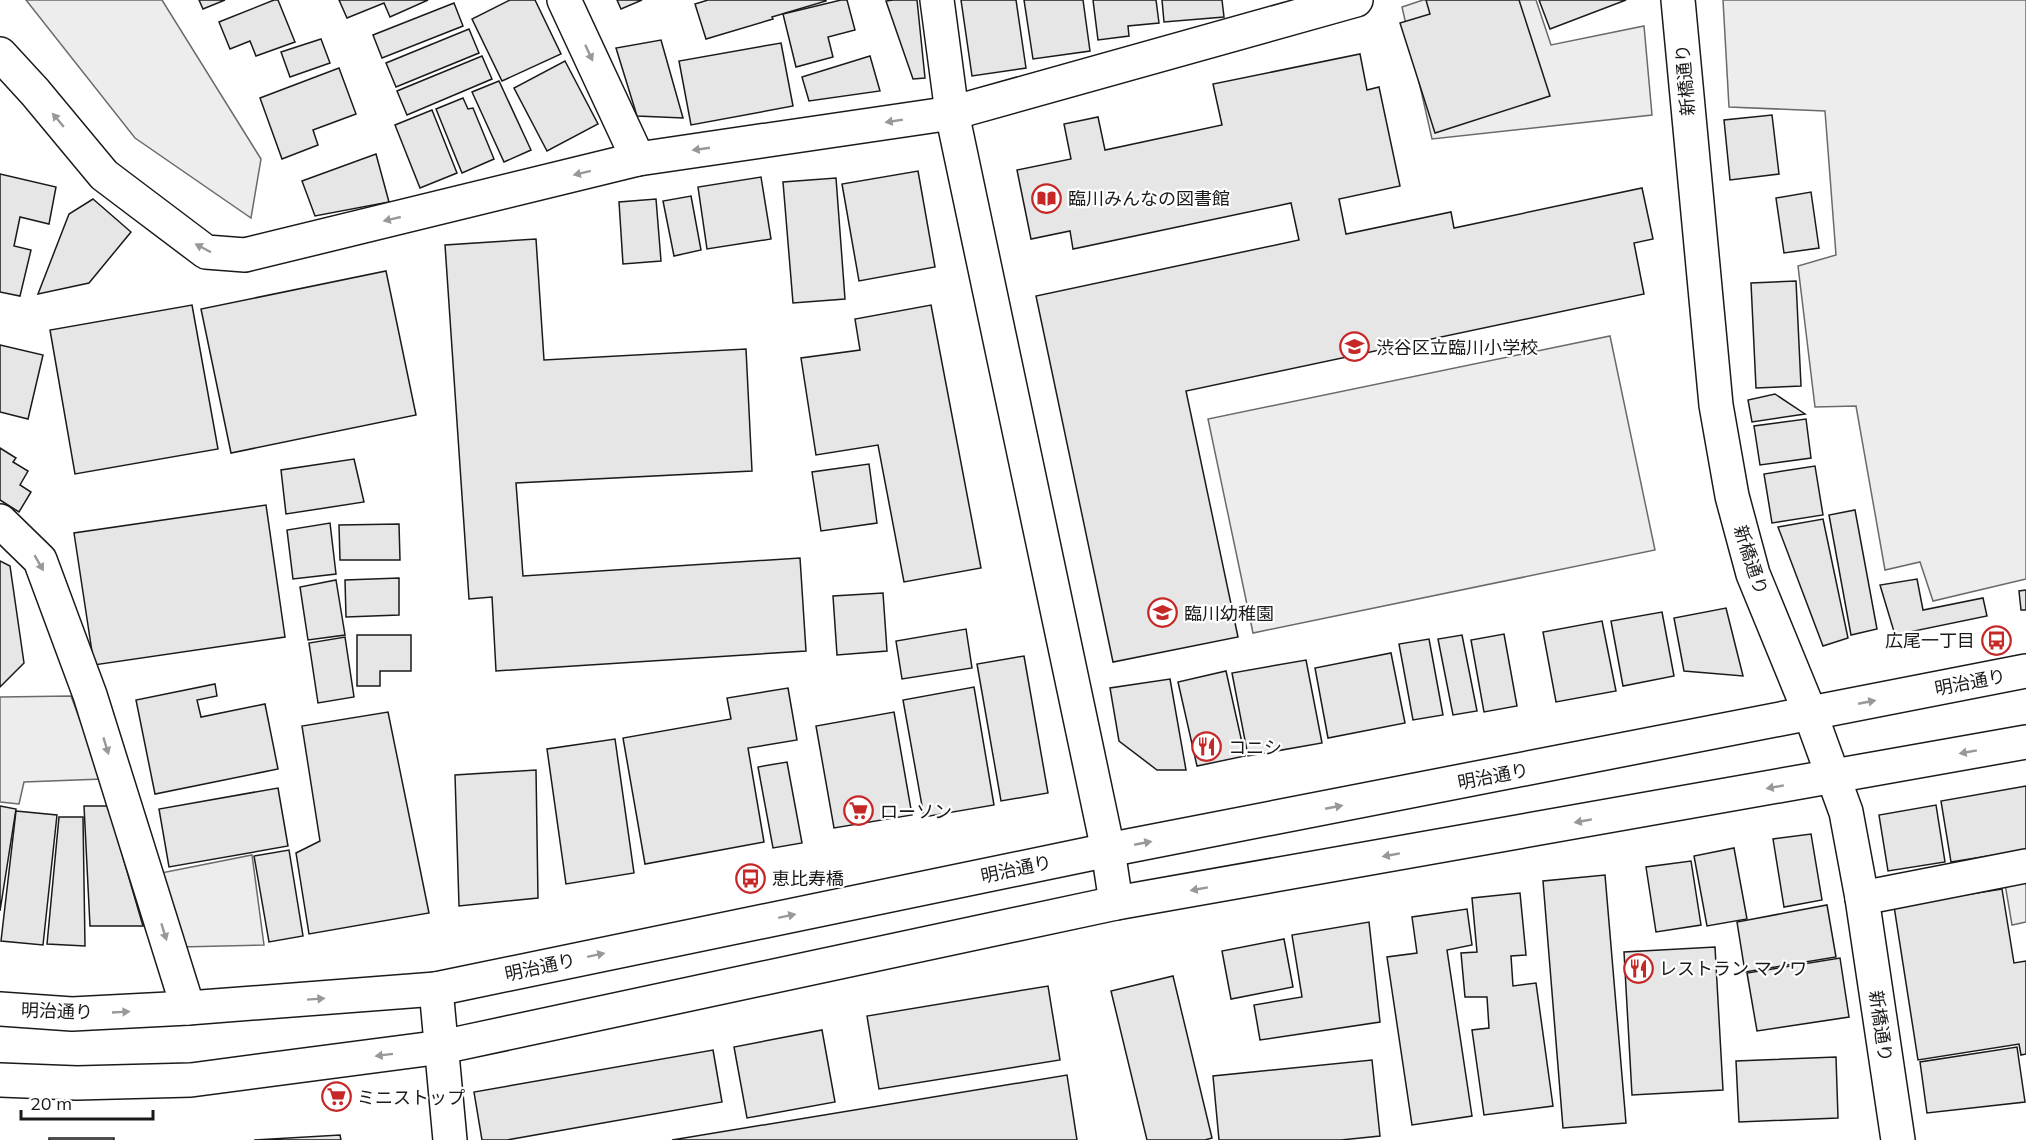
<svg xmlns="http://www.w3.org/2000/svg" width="2026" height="1140" font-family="Mulish,'Noto Sans JP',sans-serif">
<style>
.built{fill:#ededed;stroke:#6a6a6a;stroke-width:1.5}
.building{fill:#e6e6e6;stroke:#1a1a1a;stroke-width:1.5}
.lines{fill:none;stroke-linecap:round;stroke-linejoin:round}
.minor-casing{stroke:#1a1a1a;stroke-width:36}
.major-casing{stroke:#1a1a1a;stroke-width:36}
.minor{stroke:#fff;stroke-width:33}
.major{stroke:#fff;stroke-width:33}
.oneway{fill:#989898}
.labels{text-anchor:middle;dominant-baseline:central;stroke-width:4.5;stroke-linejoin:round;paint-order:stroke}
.street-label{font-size:18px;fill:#1a1a1a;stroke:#fff}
.poi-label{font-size:18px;fill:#1a1a1a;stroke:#fff;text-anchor:start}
</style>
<rect width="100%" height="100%" fill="#fff"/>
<g class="built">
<polygon points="26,0 162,0 261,159 251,218 135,138"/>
<polygon points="1423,0 1536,0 1551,45 1644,26 1652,115 1432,139 1402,7"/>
<polygon points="1723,0 2026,0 2026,579 1933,601 1920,562 1885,570 1856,406 1815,407 1798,266 1836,255 1825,111 1729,107"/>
<polygon points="1610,336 1655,550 1253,633 1208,419"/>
<polygon points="71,696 102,779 24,782 19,804 0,802 0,697"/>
<polygon points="252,855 264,945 180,947 156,874"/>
<polygon points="2026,881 2026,922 2012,925 2005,884"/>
</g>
<g class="building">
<polygon points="199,0 225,0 203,9"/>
<polygon points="274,0 278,0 295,42 256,56 250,41 230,49 219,22"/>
<polygon points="339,0 428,0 390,17 384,3 347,18"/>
<polygon points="510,0 535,0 561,54 502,81 472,19"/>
<polygon points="617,0 642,0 621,9"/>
<polygon points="708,0 826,0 826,1 772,17 773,19 706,39 695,4"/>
<polygon points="841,0 847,0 855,30 828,37 833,57 796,67 783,14"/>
<polygon points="893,0 917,0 925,78 913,79 886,1"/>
<polygon points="961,0 1016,0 1026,68 972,76"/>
<polygon points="1024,0 1083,0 1090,51 1033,59"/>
<polygon points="1093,0 1156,0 1159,23 1128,26 1129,36 1098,40"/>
<polygon points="1162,0 1222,0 1224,17 1164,22"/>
<polygon points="1426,0 1519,0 1550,96 1435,133 1400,23 1430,14"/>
<polygon points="1539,0 1626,0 1550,29"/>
<polygon points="454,3 463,26 382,58 373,35"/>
<polygon points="469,29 479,53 396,87 386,63"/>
<polygon points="321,39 330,63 290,77 281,52"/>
<polygon points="661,40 683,118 637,116 616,48"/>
<polygon points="781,43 793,106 691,125 679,61"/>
<polygon points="1360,54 1367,90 1379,87 1400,186 1339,199 1346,234 1451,212 1454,228 1642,188 1653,239 1634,243 1644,294 1186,391 1238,637 1113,662 1036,296 1299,240 1291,203 1073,249 1070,231 1031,239 1017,170 1071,159 1064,124 1098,117 1105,150 1222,125 1213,84"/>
<polygon points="482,56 492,79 407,115 397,91"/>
<polygon points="870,56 880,91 809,101 802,77"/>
<polygon points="565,61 598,124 547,151 514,88"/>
<polygon points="339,68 356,114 313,130 318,145 282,159 260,98"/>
<polygon points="499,81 531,150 504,162 472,92"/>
<polygon points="463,98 468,109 473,108 494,159 462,173 436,109"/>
<polygon points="432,110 457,173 420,188 395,125"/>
<polygon points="1772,115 1779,174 1730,180 1724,120"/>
<polygon points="376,154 389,202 315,216 302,181"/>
<polygon points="918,171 935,267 859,281 842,184"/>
<polygon points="0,174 56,187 49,224 20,217 14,246 31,250 20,296 0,292"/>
<polygon points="761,177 771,239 707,249 698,187"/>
<polygon points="836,178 845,299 793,303 783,182"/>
<polygon points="1811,192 1819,248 1784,253 1776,198"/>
<polygon points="691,196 701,250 674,256 663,201"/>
<polygon points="93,199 131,232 89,283 38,294 69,214"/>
<polygon points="656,199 661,261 623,264 619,202"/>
<polygon points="536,239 544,360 746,349 752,471 516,483 523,576 800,558 806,651 496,671 492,597 469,599 445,245"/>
<polygon points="386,271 416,415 231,453 201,309"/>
<polygon points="1796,281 1801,386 1756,388 1751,283"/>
<polygon points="192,305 218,449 75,474 50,330"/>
<polygon points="931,305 981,568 904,582 878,445 816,455 801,358 860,350 855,319"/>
<polygon points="0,345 43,355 28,419 0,412"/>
<polygon points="1775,394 1805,414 1752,422 1748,400"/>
<polygon points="1806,419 1811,458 1760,465 1754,426"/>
<polygon points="0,448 16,458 13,462 28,471 20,485 31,492 19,512 0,500"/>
<polygon points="354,459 364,502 286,514 281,470"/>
<polygon points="869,464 877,523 821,531 812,472"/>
<polygon points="1815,466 1823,515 1772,523 1764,474"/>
<polygon points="266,505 285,637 94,665 74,533"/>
<polygon points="1855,510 1877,629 1851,635 1829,515"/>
<polygon points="1823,519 1848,638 1823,646 1778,527"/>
<polygon points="330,523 336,574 293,579 287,530"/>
<polygon points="399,524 400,560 340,560 339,525"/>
<polygon points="0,561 10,566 24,663 0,687"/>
<polygon points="399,578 399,615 346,617 345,580"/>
<polygon points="1917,579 1923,610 1983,598 1987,616 1895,635 1880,585"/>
<polygon points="336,580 345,635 308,640 300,587"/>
<polygon points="2026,590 2026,610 2021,610 2019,591"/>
<polygon points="883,593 887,651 837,655 833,596"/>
<polygon points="1726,608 1743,676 1684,671 1674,618"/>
<polygon points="1662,612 1674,676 1623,686 1611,621"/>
<polygon points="1602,621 1616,691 1556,702 1543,632"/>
<polygon points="966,629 972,668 902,679 896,641"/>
<polygon points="1504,634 1517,706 1484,712 1471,640"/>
<polygon points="357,635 411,635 411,671 380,671 380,686 357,686"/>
<polygon points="1462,635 1477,711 1453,715 1438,639"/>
<polygon points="345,637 354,697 318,703 309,643"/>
<polygon points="1429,639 1443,715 1413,720 1399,644"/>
<polygon points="1391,653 1405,723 1328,738 1315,668"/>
<polygon points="1024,656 1048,793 1001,801 977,664"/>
<polygon points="1306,660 1322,743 1248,756 1232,673"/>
<polygon points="1226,671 1245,756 1197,766 1178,682"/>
<polygon points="1170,679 1186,770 1157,770 1119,741 1110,688"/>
<polygon points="215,684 217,696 197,700 201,717 265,704 278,769 155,794 136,700"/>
<polygon points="974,687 994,805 924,817 903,700"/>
<polygon points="788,688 797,740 748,748 764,842 645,864 623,738 731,719 727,698"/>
<polygon points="388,712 429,913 309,934 296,853 320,841 302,726"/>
<polygon points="894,712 912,815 834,828 816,726"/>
<polygon points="615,739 634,873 566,884 547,749"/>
<polygon points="787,762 802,843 773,848 758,767"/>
<polygon points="536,770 538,898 459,906 455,775"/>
<polygon points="2026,786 2026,850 1951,862 1941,801"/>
<polygon points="278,788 288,846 169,867 159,809"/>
<polygon points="1936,805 1945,862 1888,871 1879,815"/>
<polygon points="0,806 16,809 0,911"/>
<polygon points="84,806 108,806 143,926 90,926"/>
<polygon points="16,811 57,815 43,945 1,941"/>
<polygon points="59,817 83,817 85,946 47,944"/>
<polygon points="1811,834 1822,900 1784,907 1773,839"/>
<polygon points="1734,848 1747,919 1707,926 1694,856"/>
<polygon points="289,850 303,936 269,942 254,856"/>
<polygon points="1691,861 1701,925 1656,932 1646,867"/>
<polygon points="1605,875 1626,1123 1563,1128 1543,881"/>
<polygon points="2002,889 2014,963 2026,961 2026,1054 2021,1055 2019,1044 1918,1060 1894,906"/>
<polygon points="1520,893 1526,955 1511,956 1513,986 1536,983 1553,1106 1484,1115 1472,1030 1489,1028 1487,997 1465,997 1461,953 1477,952 1472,898"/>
<polygon points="1827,905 1836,957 1745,972 1737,922"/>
<polygon points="1467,909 1472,945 1447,950 1472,1116 1412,1125 1387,957 1417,953 1412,917"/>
<polygon points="1369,922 1380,1022 1260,1040 1254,1005 1302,997 1292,935"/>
<polygon points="1284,939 1293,987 1231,999 1222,951"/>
<polygon points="1715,947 1723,1090 1632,1095 1624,952"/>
<polygon points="1840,958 1849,1017 1757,1031 1747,973"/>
<polygon points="1173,976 1212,1138 1205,1140 1147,1140 1111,991"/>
<polygon points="1048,986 1060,1060 879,1089 867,1016"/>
<polygon points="822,1030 835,1102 747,1118 734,1047"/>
<polygon points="2017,1047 2025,1102 1927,1113 1920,1062"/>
<polygon points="713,1050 722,1102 507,1140 482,1140 474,1092"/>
<polygon points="1836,1057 1838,1118 1739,1122 1736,1061"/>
<polygon points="1372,1060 1380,1136 1341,1140 1219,1140 1213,1076"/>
<polygon points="1067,1075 1077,1140 672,1140"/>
<polygon points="340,1135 341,1140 254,1140"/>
<rect x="49" y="1138" width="65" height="2"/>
</g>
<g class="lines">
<defs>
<g id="minor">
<polyline points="564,0 638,159"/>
<polyline points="937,0 952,113 1108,850 1116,903"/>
<polyline points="1678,0 1716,405 1732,496 1753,574 1810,713 1846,812 1862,898 1898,1140"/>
<polyline points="0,54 35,92 104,175 206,252 245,255 638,159 952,113 1356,0"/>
<polyline points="0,521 40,560 90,695 188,1008"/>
<polyline points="1862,898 2026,866"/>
<polyline points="436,989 450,1140"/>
</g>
<g id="major">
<polyline points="0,1009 72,1014 188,1008 436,989 1108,850 2026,671"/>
<polyline points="0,1080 77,1083 191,1080 442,1047 1116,903 2026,742"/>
</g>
</defs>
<use href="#minor" class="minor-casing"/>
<use href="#major" class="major-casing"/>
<use href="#minor" class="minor"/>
<use href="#major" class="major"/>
</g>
<defs><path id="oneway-solid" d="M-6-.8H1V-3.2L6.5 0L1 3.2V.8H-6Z" transform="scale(1.5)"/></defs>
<g class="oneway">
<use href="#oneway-solid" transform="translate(589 53) rotate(65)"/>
<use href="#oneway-solid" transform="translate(58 120) rotate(-130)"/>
<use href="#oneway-solid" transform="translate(894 121) rotate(171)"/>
<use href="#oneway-solid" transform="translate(701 149) rotate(172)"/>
<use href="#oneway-solid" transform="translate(582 173) rotate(166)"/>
<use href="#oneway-solid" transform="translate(392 219) rotate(167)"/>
<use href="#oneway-solid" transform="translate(203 248) rotate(-152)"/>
<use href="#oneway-solid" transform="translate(39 563) rotate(60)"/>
<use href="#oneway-solid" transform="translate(1867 702) rotate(-11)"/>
<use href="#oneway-solid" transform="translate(106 746) rotate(73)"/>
<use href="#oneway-solid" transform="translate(1968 752) rotate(170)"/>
<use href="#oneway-solid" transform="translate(1775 787) rotate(170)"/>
<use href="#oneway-solid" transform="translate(1334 807) rotate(-11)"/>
<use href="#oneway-solid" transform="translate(1583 821) rotate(170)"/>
<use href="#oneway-solid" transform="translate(1143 843) rotate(-11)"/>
<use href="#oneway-solid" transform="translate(1391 855) rotate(170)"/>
<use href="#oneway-solid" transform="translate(1199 889) rotate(170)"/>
<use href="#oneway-solid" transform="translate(787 916) rotate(-12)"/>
<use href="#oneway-solid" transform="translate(164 932) rotate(73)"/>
<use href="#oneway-solid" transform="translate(596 955) rotate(-12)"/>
<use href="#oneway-solid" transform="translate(316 999) rotate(-4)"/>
<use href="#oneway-solid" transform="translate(121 1012) rotate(-3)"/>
<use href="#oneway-solid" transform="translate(384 1055) rotate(173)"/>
</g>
<defs>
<symbol id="library-ring" viewBox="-11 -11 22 22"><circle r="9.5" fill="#fff" stroke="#c62828" stroke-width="1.5"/><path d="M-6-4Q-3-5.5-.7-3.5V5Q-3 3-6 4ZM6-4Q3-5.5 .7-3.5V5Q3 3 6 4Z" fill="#c62828"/></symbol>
<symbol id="school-ring" viewBox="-11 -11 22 22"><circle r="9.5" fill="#fff" stroke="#c62828" stroke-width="1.5"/><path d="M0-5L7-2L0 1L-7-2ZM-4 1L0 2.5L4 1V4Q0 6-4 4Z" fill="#c62828"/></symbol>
<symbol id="bus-ring" viewBox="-11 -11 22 22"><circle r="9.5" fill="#fff" stroke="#c62828" stroke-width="1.5"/><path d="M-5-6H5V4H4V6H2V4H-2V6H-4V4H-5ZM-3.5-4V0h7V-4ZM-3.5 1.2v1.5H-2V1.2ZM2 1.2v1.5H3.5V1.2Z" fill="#c62828"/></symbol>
<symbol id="restaurant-ring" viewBox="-11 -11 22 22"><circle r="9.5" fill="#fff" stroke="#c62828" stroke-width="1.5"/><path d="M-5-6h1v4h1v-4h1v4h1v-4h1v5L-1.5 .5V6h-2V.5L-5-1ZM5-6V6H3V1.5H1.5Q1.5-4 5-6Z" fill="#c62828"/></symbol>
<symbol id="supermarket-ring" viewBox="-11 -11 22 22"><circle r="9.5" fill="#fff" stroke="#c62828" stroke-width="1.5"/><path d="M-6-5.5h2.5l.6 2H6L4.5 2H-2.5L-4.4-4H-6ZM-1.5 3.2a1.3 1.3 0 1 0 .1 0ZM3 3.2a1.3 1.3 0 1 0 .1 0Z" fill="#c62828"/></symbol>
</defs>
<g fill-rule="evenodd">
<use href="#library-ring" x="1030" y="182" width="33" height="33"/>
<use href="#school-ring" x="1338" y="330" width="33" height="33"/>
<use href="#school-ring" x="1146" y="596" width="33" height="33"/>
<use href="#bus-ring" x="1980" y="624" width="33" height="33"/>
<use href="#restaurant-ring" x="1190" y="730" width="33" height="33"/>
<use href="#supermarket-ring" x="842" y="794" width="33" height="33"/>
<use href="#bus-ring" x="734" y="862" width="33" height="33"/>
<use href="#restaurant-ring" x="1622" y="952" width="33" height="33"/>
<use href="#supermarket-ring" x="320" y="1080" width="33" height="33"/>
</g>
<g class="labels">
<g class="street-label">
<text transform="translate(1685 80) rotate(-95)">新橋通り</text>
<text transform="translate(1751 560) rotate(72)">新橋通り</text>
<text transform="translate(1970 682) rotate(-11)">明治通り</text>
<text transform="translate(1493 776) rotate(-11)">明治通り</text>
<text transform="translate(1016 869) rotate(-12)">明治通り</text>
<text transform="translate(540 967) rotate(-12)">明治通り</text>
<text transform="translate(57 1011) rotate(2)">明治通り</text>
<text transform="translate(1881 1026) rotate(82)">新橋通り</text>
</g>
<g class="poi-label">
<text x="1068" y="198">臨川みんなの図書館</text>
<text x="1376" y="347">渋谷区立臨川小学校</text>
<text x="1184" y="613">臨川幼稚園</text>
<text x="1975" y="640" text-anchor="end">広尾一丁目</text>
<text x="1228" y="747">コニシ</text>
<text x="880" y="811">ローソン</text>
<text x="772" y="878">恵比寿橋</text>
<text x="1659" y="968">レストラン マノワ</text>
<text x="357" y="1097">ミニストップ</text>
</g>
</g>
<path d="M21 1110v9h132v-9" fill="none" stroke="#1a1a1a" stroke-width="3"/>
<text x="30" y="1110" font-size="18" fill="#1a1a1a" stroke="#ffffff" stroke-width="4.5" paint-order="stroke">20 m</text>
</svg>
